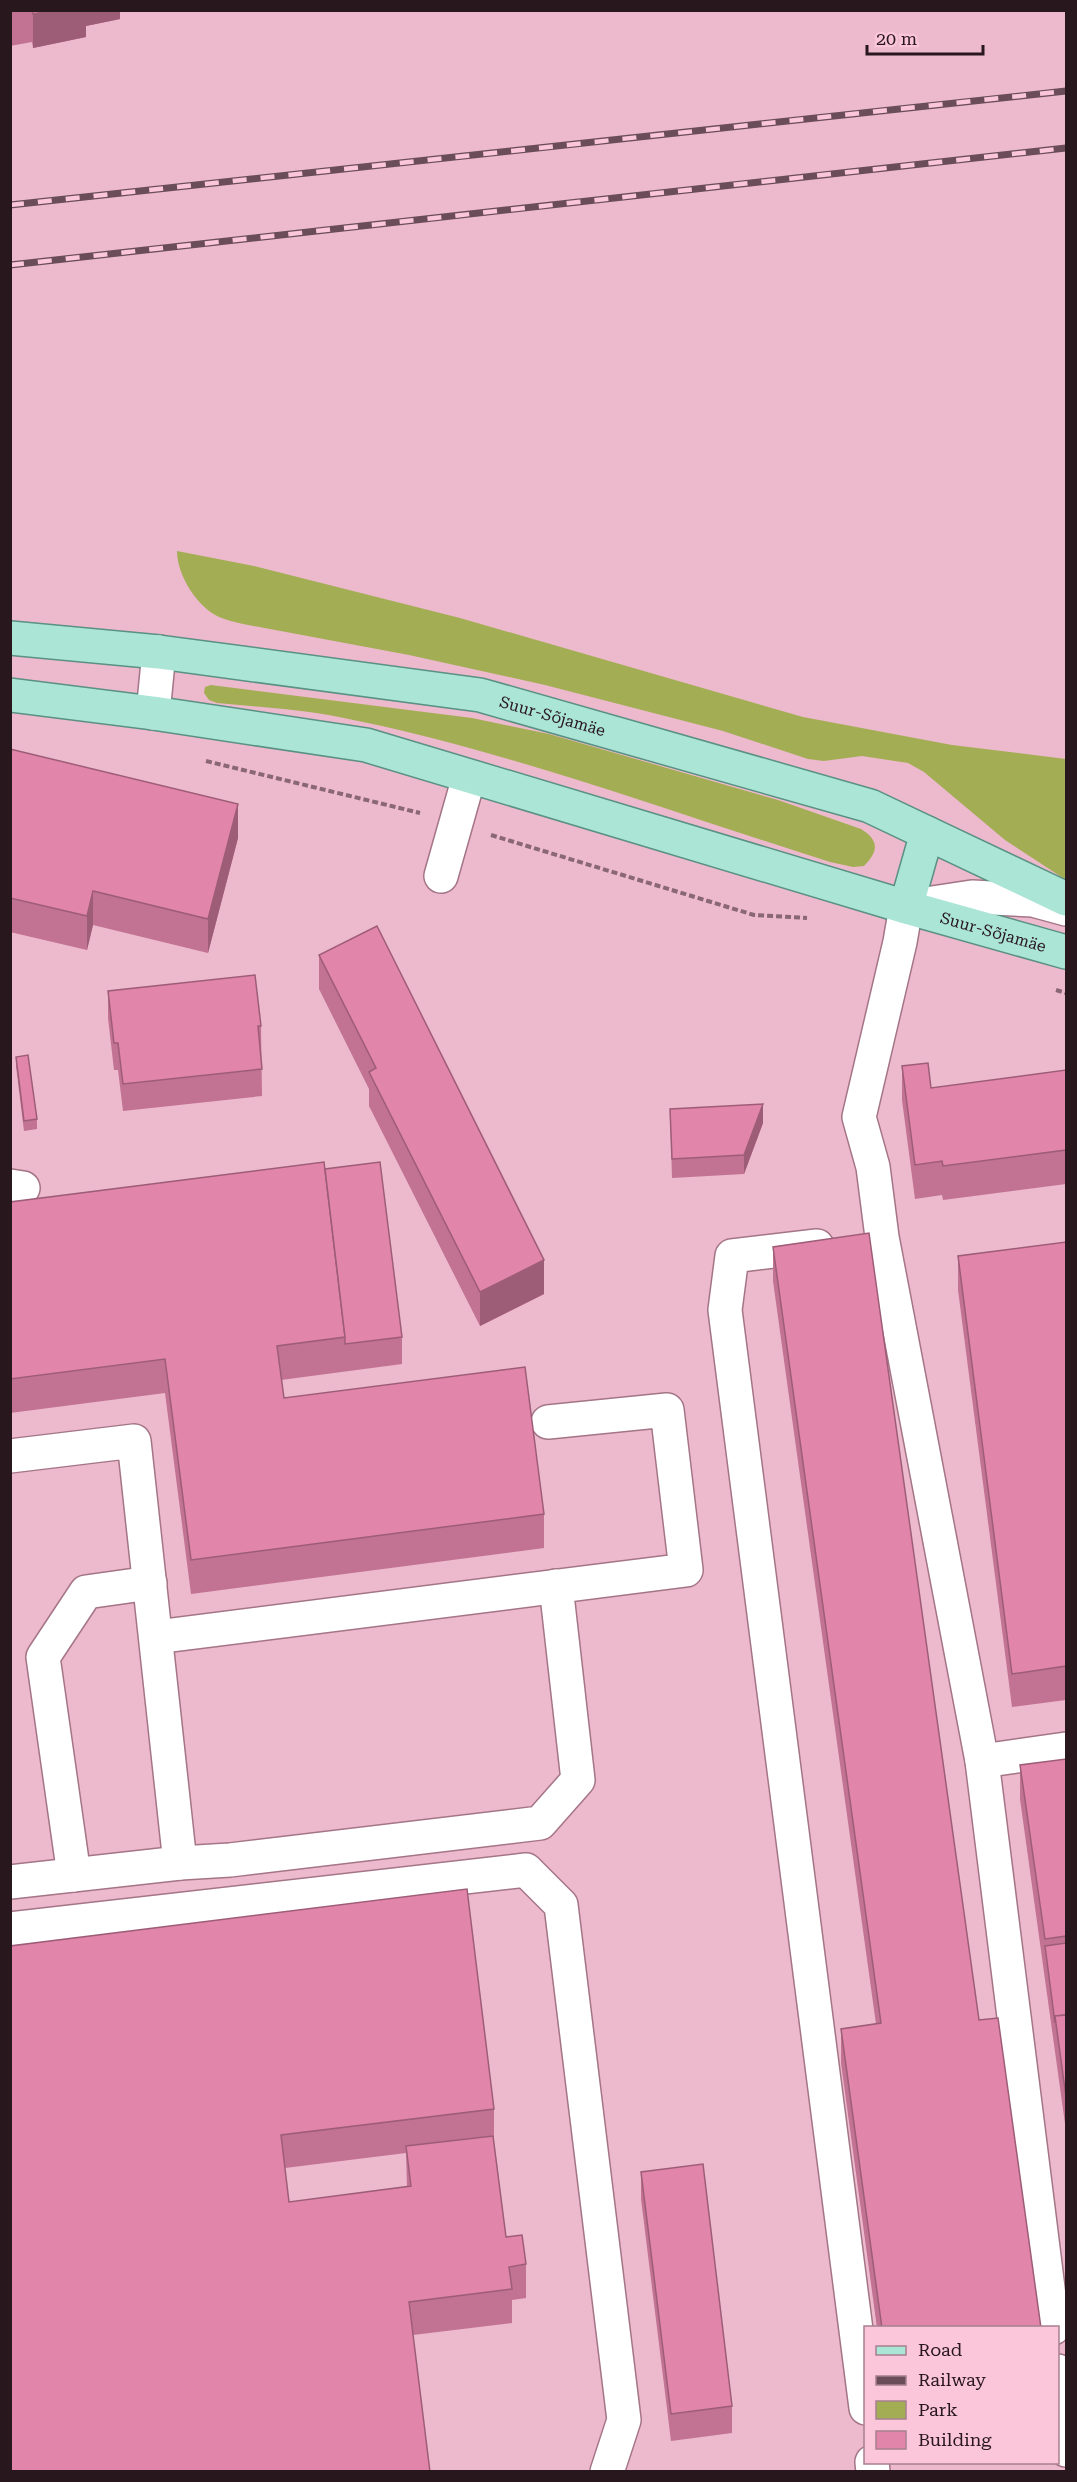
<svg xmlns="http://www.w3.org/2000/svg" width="1077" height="2482" font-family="'Roboto Serif',serif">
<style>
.green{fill:#a3ae54}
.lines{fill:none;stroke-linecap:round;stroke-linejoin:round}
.minor-casing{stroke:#a47586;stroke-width:36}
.major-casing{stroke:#599183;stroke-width:36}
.path{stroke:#896773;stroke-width:4;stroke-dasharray:6 3;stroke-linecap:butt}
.minor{stroke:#fff;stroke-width:33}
.major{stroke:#abe5d6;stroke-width:33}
.rail-casing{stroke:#6a4d58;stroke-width:7}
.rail{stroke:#fbc6d9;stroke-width:4.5;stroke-dasharray:14;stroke-linecap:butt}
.wall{fill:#c27292;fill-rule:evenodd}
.shaded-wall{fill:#9e5d77}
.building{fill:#e185aa;stroke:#9e5d77;stroke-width:1.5}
.labels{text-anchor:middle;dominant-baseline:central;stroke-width:6;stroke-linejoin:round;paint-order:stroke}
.street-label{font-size:16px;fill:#29171e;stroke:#fbc6d9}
</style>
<rect width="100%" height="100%" fill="#edb9cc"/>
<g class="green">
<path d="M177 551 254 566 460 618 803 717 952 745 1066 759V880L1005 840 924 772 908 763 862 756 824 761 808 759 723 731 545 685 409 655 243 624C235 622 226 620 219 617 197 607 177 575 177 551Z"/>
<path d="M211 685 472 718 549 734 778 800 861 829C879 840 879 851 864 866L853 867 830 862C668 811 506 750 339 717 299 709 258 707 217 703L209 700 204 693 205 687Z"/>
</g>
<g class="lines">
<defs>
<g id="minor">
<polyline points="153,713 159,652"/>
<polyline points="441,876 469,777"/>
<polyline points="10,1186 23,1188"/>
<polyline points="817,1246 732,1256 725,1310 866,2408"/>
<polyline points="10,1456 134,1441 180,1863"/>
<polyline points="156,1637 686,1570 667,1410 548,1422"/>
<polyline points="982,1761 1066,1749"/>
<polyline points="74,1875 43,1657 86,1592 150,1583"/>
<polyline points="10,1882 180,1863 230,1860 540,1823 578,1780 556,1586"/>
<polyline points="10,1929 526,1870 561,1905 624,2420 607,2472"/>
<polyline points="1053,2328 982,1761 882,1237 873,1167 859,1117 900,942 906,907 972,897 1033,900 1066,909"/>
<polyline points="1058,2371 1066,2450"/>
<polyline points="872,2462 873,2472"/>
</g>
<g id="major">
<path id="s1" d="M10 638 159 652 480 695 870 806 1066 899"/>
<path id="s2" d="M10 695 153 713 366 745 906 907 1066 952"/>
<polyline points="906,907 927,833"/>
</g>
</defs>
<use href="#minor" class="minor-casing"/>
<use href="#major" class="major-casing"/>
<g class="path">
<polyline points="206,761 420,813"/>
<polyline points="491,835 754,915 807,918"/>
<polyline points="1056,990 1066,993"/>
</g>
<use href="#minor" class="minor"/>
<use href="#major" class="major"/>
<defs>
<g id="rail">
<polyline points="10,205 1066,91"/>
<polyline points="10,265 1066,148"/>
</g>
</defs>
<use href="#rail" class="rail-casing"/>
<use href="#rail" class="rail"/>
</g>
<g class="wall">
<polygon points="10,10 120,10 120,19 86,26 86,37 33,48 32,42 10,46"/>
<polygon points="10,749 238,838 208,953 93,925 87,950 10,932"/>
<polygon points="319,955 544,1294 480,1326 369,1106 369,1089 319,989"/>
<polygon points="108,991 261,1026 262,1096 123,1111 118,1070 114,1070 108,1018"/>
<polygon points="16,1057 37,1119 37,1129 24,1131 16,1066"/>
<polygon points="902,1066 931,1088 1066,1070 1066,1184 943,1200 942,1195 915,1199 902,1100"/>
<polygon points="670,1109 763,1123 744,1174 672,1178"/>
<polygon points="325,1169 402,1337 402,1364 281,1380 284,1398 544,1514 544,1548 191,1594 165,1393 10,1413 10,1202"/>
<polygon points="1066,1242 1066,1700 1012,1707 958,1290 958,1256"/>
<polygon points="773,1247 979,2020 1041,2328 877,2328 841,2063 841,2029 876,2024 773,1281"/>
<polygon points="1066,1759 1066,2131 1020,1799 1020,1765"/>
<path d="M10 1946 494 2109V2141L506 2237 526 2264V2298L512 2300V2323L413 2335ZM406 2153 407 2187 289 2202 285 2168Z"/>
<polygon points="641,2172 732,2406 732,2433 671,2441 641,2199"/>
</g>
<g class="shaded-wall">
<polygon points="52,10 120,10 120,19 86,26 86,37 33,48 33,14"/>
<polygon points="238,804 238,838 208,953 208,919"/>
<polygon points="93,891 93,925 87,950 87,916"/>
<polygon points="763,1104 763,1123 744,1174 744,1155"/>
<polygon points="544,1260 544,1294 480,1326 480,1292"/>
</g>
<g class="building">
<polygon points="33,10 52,10 33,14"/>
<polygon points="10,749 238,804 208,919 93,891 87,916 10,898"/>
<polygon points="377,926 544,1260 480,1292 369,1072 376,1068 319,955"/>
<polygon points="255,975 261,1026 258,1026 262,1069 123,1084 118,1043 114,1043 108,991"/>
<polygon points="28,1055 37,1119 24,1121 16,1057"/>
<polygon points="928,1063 931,1088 1066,1070 1066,1150 943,1166 942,1161 915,1165 902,1066"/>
<polygon points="763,1104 744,1155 672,1159 670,1109"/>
<polygon points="324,1162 345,1337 277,1346 284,1398 525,1367 544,1514 191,1560 165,1359 10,1379 10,1202"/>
<polygon points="380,1162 402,1337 345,1344 345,1337 325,1169"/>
<polygon points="869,1233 979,2020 998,2018 1041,2328 882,2328 841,2029 881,2023 773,1247"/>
<polygon points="1066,1242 1066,1666 1012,1674 958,1256"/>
<polygon points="1066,1759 1066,1936 1045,1939 1020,1765"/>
<polygon points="467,1889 494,2109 281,2135 289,2202 411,2186 406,2146 493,2136 506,2237 522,2235 526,2264 509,2267 512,2289 409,2302 430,2472 10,2472 10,1946"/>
<polygon points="1066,1943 1066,2015 1055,2016 1055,2023 1045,1946"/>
<polygon points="1066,2015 1066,2097 1055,2016"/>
<polygon points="703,2164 732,2406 671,2414 641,2172"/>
</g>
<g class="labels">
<g class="street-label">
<text stroke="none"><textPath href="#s1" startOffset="549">Suur-Sõjamäe</textPath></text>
<text stroke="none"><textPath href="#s2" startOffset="1014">Suur-Sõjamäe</textPath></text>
</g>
</g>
<rect width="1077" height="2482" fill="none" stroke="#29171e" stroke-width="24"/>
<rect x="864" y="2326" width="195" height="138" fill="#fbc6d9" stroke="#a7808e" stroke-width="1.5"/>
<rect x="876" y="2346" width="30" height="9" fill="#abe5d6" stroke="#a7808e" stroke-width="1.5"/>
<text x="918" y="2356" font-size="18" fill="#29171e">Road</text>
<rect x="876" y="2376" width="30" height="9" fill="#6a4d58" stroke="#a7808e" stroke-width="1.5"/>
<text x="918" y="2386" font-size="18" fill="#29171e">Railway</text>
<rect x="876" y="2401" width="30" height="18" fill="#a3ae54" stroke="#a7808e" stroke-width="1.5"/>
<text x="918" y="2416" font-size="18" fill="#29171e">Park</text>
<rect x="876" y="2431" width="30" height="18" fill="#e185aa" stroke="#a7808e" stroke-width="1.5"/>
<text x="918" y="2446" font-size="18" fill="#29171e">Building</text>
<path d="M867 45v9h116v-9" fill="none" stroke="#29171e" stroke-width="3"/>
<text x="876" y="45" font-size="18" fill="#29171e" stroke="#fbc6d9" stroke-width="4.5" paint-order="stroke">20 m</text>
</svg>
